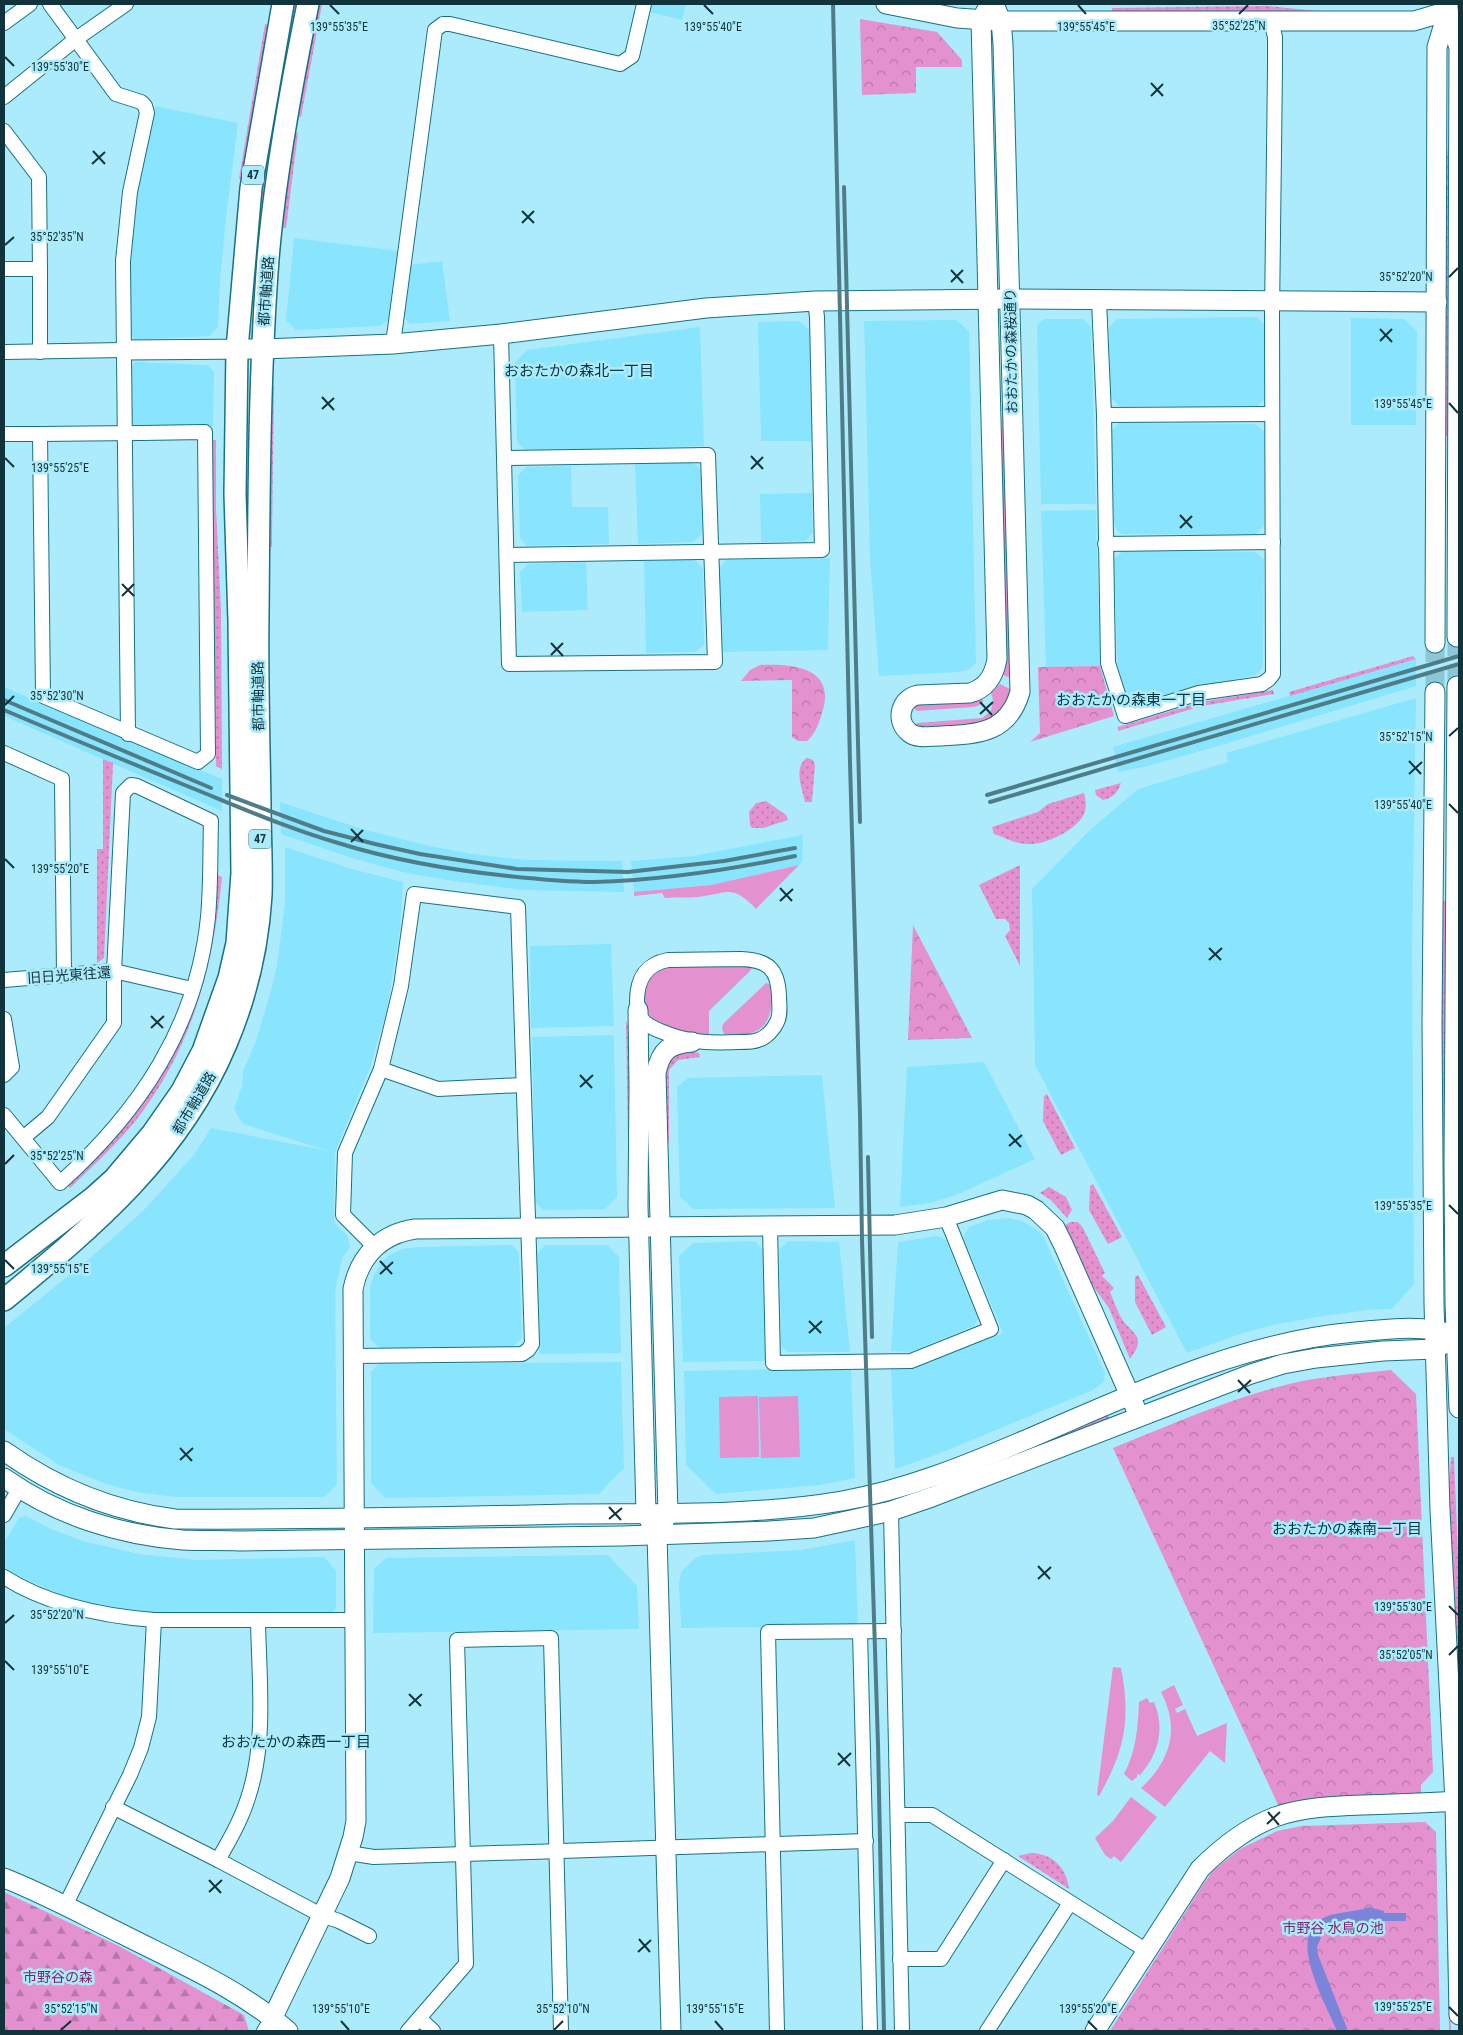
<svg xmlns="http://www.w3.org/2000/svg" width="1463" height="2035" font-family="'Roboto Condensed','Noto Sans JP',sans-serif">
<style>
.built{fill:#89e5fd}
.grass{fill:url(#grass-dots)}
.forest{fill:url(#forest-firs)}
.park{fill:url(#park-crowns)}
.garden{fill:#e391cf}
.water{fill:#7a85da}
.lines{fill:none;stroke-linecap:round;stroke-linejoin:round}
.secondary-tunnel{stroke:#8dc6d5;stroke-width:19;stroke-dasharray:19 9;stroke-linecap:butt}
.street-casing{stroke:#187185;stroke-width:16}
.secondary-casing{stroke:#187185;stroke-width:21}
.primary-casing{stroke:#187185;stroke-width:24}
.street{stroke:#fff;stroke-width:14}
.secondary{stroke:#fff;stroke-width:19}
.primary{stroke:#fff;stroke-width:21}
.rail{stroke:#4e7d88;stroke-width:4}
.ticks{fill:none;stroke:#11343c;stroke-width:2}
.labels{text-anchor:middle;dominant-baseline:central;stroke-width:5;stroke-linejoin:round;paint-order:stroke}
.shield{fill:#acebfb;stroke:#406b75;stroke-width:1}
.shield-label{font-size:12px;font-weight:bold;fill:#11343c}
.street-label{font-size:14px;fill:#11343c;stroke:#acebfb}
.park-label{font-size:14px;fill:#7f1f6e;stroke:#acebfb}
.neighbourhood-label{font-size:15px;fill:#06353f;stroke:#acebfb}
.ticks-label{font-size:12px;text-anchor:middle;fill:#11343c;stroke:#acebfb;stroke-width:5;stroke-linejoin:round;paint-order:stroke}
</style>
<defs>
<pattern id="grass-dots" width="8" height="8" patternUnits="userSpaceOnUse" patternTransform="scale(1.25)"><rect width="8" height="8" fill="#e391cf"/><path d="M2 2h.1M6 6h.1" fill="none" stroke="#b777a9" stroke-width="1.8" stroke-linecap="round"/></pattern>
<pattern id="forest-firs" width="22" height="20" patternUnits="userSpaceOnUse" patternTransform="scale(1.25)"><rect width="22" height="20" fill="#e391cf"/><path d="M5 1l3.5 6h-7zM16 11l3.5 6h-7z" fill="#b777a9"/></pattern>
<pattern id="park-crowns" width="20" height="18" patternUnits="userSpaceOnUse" patternTransform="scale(1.25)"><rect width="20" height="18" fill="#e391cf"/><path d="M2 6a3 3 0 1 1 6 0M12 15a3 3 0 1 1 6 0" fill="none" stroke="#b777a9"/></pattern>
</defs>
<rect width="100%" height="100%" fill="#acebfb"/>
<g class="built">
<polygon points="651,4 686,4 682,20 649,12"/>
<polygon points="155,106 238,123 226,217 220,282 218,327 209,336 135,340 131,335 130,264 137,192"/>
<polygon points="294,238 398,251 389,319 380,326 296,330 286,320"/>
<polygon points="442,261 450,321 410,324 402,315 409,265"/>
<polygon points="1257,317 1266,327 1264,400 1256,407 1119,406 1110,397 1109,327 1117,319"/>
<polygon points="1351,318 1404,319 1417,331 1416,425 1351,425"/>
<polygon points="1044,319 1083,319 1091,327 1096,504 1041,504 1037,325"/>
<polygon points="956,320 969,331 976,663 968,670 957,672 879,676 870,559 864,321"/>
<polygon points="799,321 810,330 812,441 761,441 758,322"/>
<polygon points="700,327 704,446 526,451 517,442 515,363 527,350"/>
<polygon points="135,362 207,365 214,372 213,426 136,427 131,422 131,366"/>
<polygon points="1119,423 1256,424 1264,432 1264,526 1255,535 1121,534 1114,526 1111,432"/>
<polygon points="692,462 701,470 702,534 693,542 638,544 635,464"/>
<polygon points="571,466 572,507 608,507 609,544 527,546 520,538 518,475 526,467"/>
<polygon points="812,493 813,533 805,541 761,542 760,494"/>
<polygon points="1096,510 1100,666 1046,667 1041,511"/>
<polygon points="1123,551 1256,552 1264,560 1263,667 1256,675 1198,686 1137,704 1127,698 1117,663 1116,613 1114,559"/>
<polygon points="830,558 828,650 720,652 719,569 726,560"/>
<polygon points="694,559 703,568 704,645 696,652 646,653 644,561"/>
<polygon points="586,562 588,610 522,612 520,572 528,564"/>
<polygon points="1416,659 1416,686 1215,747 1144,767 1118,772 1113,747"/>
<polygon points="4,687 222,779 222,811 4,716"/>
<polygon points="1416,698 1412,949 1414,1284 1392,1309 1369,1310 1329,1315 1278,1324 1243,1333 1187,1353 1035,1065 1032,889 1089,831 1138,789 1228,762 1226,753"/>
<polygon points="280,802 362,829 430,846 472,854 527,860 622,861 624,892 524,890 446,880 403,872 352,858 281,834"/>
<polygon points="803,835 802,862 799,865 711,885 634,892 631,861 693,856"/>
<polygon points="285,847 352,869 403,882 400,930 387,1009 370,1068 335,1152 334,1222 348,1237 350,1247 342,1259 335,1292 337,1484 325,1497 174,1497 136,1492 106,1484 59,1465 4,1429 4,1328 89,1259 142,1212 194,1155 211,1128 329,1151 243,1124 234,1109 242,1086 243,1071 255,1044 270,994 277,965 285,904"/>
<polygon points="611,944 614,1026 531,1028 530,946"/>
<polygon points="614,1035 617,1197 605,1209 543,1210 535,1202 532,1037"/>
<polygon points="984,1062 1035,1159 956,1195 930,1203 900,1207 907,1067"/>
<polygon points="822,1075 835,1208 693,1209 680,1197 677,1087 688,1078"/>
<polygon points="1008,1218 1022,1221 1034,1228 1043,1236 1105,1373 1104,1382 1093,1390 938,1454 895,1469 891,1368 912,1369 1003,1333 963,1237 969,1227 988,1220"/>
<polygon points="937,1236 946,1240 978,1319 974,1326 910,1352 891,1351 898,1242"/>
<polygon points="755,1241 763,1250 765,1361 683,1362 679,1256 693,1243"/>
<polygon points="788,1241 839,1242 850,1352 788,1352 781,1346 779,1250"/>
<polygon points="512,1245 519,1253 522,1338 513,1347 379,1348 370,1339 370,1287 374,1275 381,1263 389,1255 402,1249 418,1247"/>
<polygon points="545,1245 607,1245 619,1257 621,1353 539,1354 536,1255"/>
<polygon points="621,1362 624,1468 599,1494 385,1498 371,1483 371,1372 379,1364"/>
<polygon points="851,1368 855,1478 820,1485 716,1494 686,1465 684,1371"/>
<polygon points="26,1516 51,1529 83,1541 139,1554 196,1560 324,1557 336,1571 336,1607 332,1613 167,1614 127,1612 95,1605 58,1594 4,1569 4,1543 19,1518"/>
<polygon points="855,1540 858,1626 681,1628 679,1583 681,1572 694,1559 703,1555 801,1550"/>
<polygon points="608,1555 637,1586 639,1629 373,1633 374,1569 386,1558"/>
</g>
<g class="grass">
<polygon points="291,4 300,4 269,185 255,247 256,223"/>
<polygon points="318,4 322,4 301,117 297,116"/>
<polygon points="1268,6 1328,12 1158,16 1112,11 1112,8"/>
<polygon points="265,24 268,25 243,179 239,179"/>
<polygon points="1451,118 1451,436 1444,436 1444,186"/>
<polygon points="294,132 298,133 286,228 281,228"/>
<polygon points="274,386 272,533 272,547 269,547 269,387"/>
<polygon points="212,440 216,440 216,509 221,610 222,769 216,766"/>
<polygon points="1413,656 1416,659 1290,696 1289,692"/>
<polygon points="1273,690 1274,694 1202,706 1118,731 1118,727 1201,702"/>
<path d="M807 758 813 760 815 765 812 802H805C802 788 793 767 807 758Z"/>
<polygon points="103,759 113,763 104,958 97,963 97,849 103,849"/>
<path d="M1121 783C1118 792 1113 798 1103 800L1096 795 1095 790Z"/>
<path d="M1084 793C1086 801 1087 809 1083 816 1074 831 1045 845 1028 844 1015 844 1006 838 994 834L992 827 1038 812 1048 804Z"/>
<polygon points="766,801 786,815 788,820 763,828 752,828 750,825 749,812 756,803"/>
<polygon points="1020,865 1020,966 1005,936 1010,930 1009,923 1005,919 996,919 979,885"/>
<path d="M217 875 222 877C213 967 193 1046 137 1119 117 1144 93 1166 70 1188L68 1185C119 1137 166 1084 190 1017 196 999 199 979 203 961 210 932 215 906 217 875Z"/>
<polygon points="1441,901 1447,901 1446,1162 1442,1222"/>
<polygon points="626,1021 634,1040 632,1142 628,1142"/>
<polygon points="688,1049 699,1053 700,1057 678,1060 669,1070 669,1143 667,1143 663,1073 667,1057"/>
<polygon points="1047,1094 1075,1148 1061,1155 1043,1121 1044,1096"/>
<polygon points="1093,1184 1122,1237 1108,1244 1089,1210 1090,1186"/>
<polygon points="1049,1187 1066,1197 1072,1210 1067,1218 1051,1200 1040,1193"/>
<path d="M1071 1222H1078L1083 1228 1105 1273 1102 1276 1114 1288 1110 1292C1114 1301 1118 1314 1124 1322 1137 1337 1145 1338 1130 1359L1109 1308 1090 1282 1063 1226Z"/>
<polygon points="1138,1275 1166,1327 1152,1335 1135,1302 1135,1277"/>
<path d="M1107 1413 1110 1421C1030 1452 949 1488 866 1508 847 1512 828 1513 809 1515Z"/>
<polygon points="1451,1457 1454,1457 1459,1580 1459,1701 1458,1702 1448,1507"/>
<polygon points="1445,1832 1447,1832 1451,2031 1449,2031"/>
<path d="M1031 1853C1053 1854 1066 1867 1069 1889L1018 1856Z"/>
</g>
<polygon class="forest" points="4,1892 119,1946 244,2015 249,2031 4,2031"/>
<g class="park">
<polygon points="860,19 937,32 962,60 962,67 916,67 916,93 862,95"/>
<path d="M760 665C794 663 837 668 822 713 819 724 815 734 807 741H798L792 737V680L741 681 750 670Z"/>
<polygon points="1100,666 1114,716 1030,742 1040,733 1038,667"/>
<polygon points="913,925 972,1038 908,1040"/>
<path d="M1391 1370 1416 1394 1433 1772 1421 1785V1793L1313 1798 1279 1807 1113 1448C1166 1427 1219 1403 1274 1388 1311 1377 1352 1374 1391 1370Z"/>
<polygon points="1425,1822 1436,1832 1440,2031 1110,2031 1204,1883 1214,1870 1240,1849 1277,1831 1302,1826"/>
</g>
<g class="garden">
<polygon points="1004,400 1011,678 1003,675 1004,667 999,458"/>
<path d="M1000 684 1010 689C1011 697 1009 701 1004 707 983 732 953 721 925 730L915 726 917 723 982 718 991 711 993 699 991 693Z"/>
<path d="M983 699V702L978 706 973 707 917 711 914 708 915 704C937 700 960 707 983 699Z"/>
<path d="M799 865 756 909C731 883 727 894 698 897 687 898 676 897 665 898L662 893 634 896V892L711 885Z"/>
<path d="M750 965 751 970 709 1011V1036H703C675 1030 645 1030 643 994 642 981 651 973 662 968Z"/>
<path d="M766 983 771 985C773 1007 772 1032 744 1034 738 1035 731 1036 724 1034L722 1028 723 1024Z"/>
<polygon points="758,1396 759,1457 720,1458 719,1397"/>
<polygon points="798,1396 800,1457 761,1458 759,1397"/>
<path d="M1113 1667 1121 1668C1131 1719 1125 1750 1099 1796L1097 1795Z"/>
<path d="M1174 1685 1183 1705 1175 1709 1177 1713 1185 1709 1197 1736 1227 1723 1225 1763 1210 1751 1165 1807 1141 1788C1171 1761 1180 1728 1161 1692Z"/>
<path d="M1147 1698 1150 1703 1154 1702C1165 1728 1159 1754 1140 1775L1137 1774V1777L1132 1781 1124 1774C1136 1752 1138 1727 1139 1702Z"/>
<polygon points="1131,1797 1157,1817 1121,1862 1114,1856 1111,1859 1105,1855 1095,1838 1113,1821"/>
</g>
<path class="water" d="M1369 1907 1384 1911V1913H1406V1921H1384V1927H1369L1342 1923 1324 1930 1317 1947 1318 1955 1348 2031H1337C1327 2005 1287 1939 1321 1919 1336 1911 1354 1913 1369 1907Z"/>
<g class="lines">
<g class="secondary-tunnel">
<polyline points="1457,637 1457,686"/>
<polyline points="1435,643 1435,692"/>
</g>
<defs>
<g id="street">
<polyline points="50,4 116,94 141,102 145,106 147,113 130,192 123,261 128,734"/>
<polyline points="4,23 30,4"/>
<polyline points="4,97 76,39 126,4"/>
<polyline points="4,131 39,177 40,269 4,269"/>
<polyline points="1099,300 1104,415 1108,663 1125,716 1199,693 1262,684 1269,679 1273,674 1272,315 1275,68 1275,37 1271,21"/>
<polyline points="501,334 509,664 715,662 708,455 505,458"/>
<polyline points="393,344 435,30 443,24 450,24 620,64 632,56 644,4"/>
<polyline points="4,352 124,350"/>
<polyline points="40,352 40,269"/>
<polyline points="1104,415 1272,414"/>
<path d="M4 434C71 434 138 433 205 432L208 754 198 762 43 696 40 434"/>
<polyline points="1105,544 1273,542"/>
<polyline points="507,555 822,550 817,317 815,301"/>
<polyline points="4,753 62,779 64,974"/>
<path d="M741 959C768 960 778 969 779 996 779 1004 781 1015 777 1022 774 1029 766 1038 758 1040 753 1042 745 1042 739 1042 712 1043 693 1043 668 1034 661 1031 653 1029 647 1024 639 1019 638 1010 637 1001 637 979 646 964 668 960Z"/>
<polyline points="4,980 114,971 192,989"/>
<polyline points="4,1019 12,1067 4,1075"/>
<polyline points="381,1069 438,1089 523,1085"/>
<path d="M4 1115 60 1183C140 1111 197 1026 208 917 211 885 210 853 211 821L137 786 131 785 123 793 114 971V1023L48 1117 23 1138"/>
<polyline points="770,1227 773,1363 911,1361 991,1329 946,1217"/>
<polyline points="354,1356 522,1354 528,1350 532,1344 518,907 414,894 401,986 381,1069 345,1153 343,1215 374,1246"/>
<polyline points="891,1511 902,2031"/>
<polyline points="4,1515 19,1489"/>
<path d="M4 1577C48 1605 103 1616 154 1620H356"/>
<polyline points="860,1632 870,2031"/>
<polyline points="113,1807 218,1860 321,1915 339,1921 369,1936"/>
<polyline points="898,1815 932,1815 1147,1951"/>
<polyline points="348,1853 374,1857 866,1841"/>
<path d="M218 1860C229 1841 240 1822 247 1801 267 1744 259 1680 258 1621"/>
<polyline points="65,1906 130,1775 141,1748 149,1717 154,1620"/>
<polyline points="900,1959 941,1959 1004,1860"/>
<polyline points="420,2019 433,2031"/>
<polyline points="264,2031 273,2017"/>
<polyline points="408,2031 466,1964 457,1640 551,1638 561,2031"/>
<polyline points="777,2031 768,1632 894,1631"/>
<polyline points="987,2031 1070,1903"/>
</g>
<g id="secondary">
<polyline points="886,4 957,18 1001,21 1414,21 1448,11"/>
<path d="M990 4 981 20 997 659C994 676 987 688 970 693L918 695C901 698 894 721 910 733 918 739 930 736 940 736 977 734 1008 734 1020 692L1003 44 1001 21 994 4"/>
<polyline points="1448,11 1459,48 1457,637"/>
<polyline points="124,350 263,349 393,344 501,334 706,308 815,301 1010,299 1437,302"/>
<polyline points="1435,643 1437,47 1448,11 1448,4"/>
<polyline points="1457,686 1454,1162 1455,1303 1459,1408"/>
<polyline points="1435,692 1432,1022 1434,1303 1440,1510 1455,1802 1459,2015"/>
<polyline points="638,1010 639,1086 638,1205 646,1513 657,1535 671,2031"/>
<path d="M4 1451C56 1488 111 1511 175 1519 307 1520 439 1517 572 1514 661 1513 753 1516 842 1501 905 1490 964 1466 1023 1441 1129 1396 1239 1342 1355 1332 1380 1330 1409 1326 1434 1330 1443 1331 1451 1335 1459 1337"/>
<path d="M4 1478C56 1515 119 1535 183 1540 202 1541 221 1540 240 1541L621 1536 769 1531 814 1528 851 1520 891 1511 932 1497 1251 1374 1283 1364 1316 1358 1383 1351 1435 1349 1457 1337"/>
<path d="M663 1523 668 1513 656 1073C661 1050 669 1044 692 1042"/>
<path d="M4 1878C45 1894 85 1916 124 1935 181 1964 240 1989 288 2031"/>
<path d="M273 2017 340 1878 353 1837 356 1821 353 1289C360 1255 382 1234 415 1229L895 1225 946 1217 1002 1200 1027 1205 1036 1210 1055 1228 1063 1244 1139 1416"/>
<path d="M1095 2031 1200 1869C1222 1847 1246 1828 1275 1817 1303 1807 1334 1806 1363 1805 1395 1804 1427 1803 1459 1801"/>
</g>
<g id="primary">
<polyline points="4,1266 94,1197 114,1179 152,1134 182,1091 203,1051 229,978 237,943 242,873 239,621 235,494 237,349 251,188 283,4"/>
<path d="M4 1300C94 1226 180 1154 226 1044 246 997 258 946 261 895 262 865 260 834 260 804 259 741 257 678 258 616 259 497 259 377 268 259 275 174 291 87 308 4"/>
</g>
</defs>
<use href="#street" class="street-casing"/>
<use href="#secondary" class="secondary-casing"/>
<use href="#primary" class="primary-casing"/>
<use href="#street" class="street"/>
<use href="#secondary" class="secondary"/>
<use href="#primary" class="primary"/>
<g class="rail">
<polyline points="833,4 850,763 860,1115 862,1240 878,1744 884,2031"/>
<polyline points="844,187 860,822"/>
<polyline points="4,700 211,788"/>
<path d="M4 710C65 736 126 761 187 786 237 806 286 828 338 843 393 860 450 870 508 876 536 879 566 882 594 882 662 880 729 870 795 856"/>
<polyline points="227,795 324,831 375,844 420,854 517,869 628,872 724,861 795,848"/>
<polyline points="987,795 1459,656"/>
<polyline points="990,802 1459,664"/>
<polyline points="868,1157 872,1337"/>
</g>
</g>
<path class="ticks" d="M330 5 339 14M704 5 713 14M1078 5 1086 14M1239 14 1248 5M5 57 14 66M1151 83 1163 96M1151 96 1163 84M93 151 105 164M92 164 105 152M522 211 534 223M522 223 534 211M5 245 14 237M951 270 963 283M1449 277 1458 268M951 282 963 270M1380 329 1392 342M1380 341 1392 329M322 397 334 410M1449 403 1458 413M322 409 334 398M751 456 763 469M5 458 14 467M751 469 763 457M1180 515 1192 528M1180 528 1192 516M122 584 134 596M122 596 134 584M551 643 563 656M551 655 563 643M980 702 992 715M5 705 14 696M980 714 993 702M1449 736 1458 728M1409 761 1421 774M1409 774 1422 762M1449 804 1458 813M351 829 363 842M351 842 363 830M5 859 14 868M780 888 792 901M780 901 793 889M1209 948 1221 960M1209 960 1222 948M151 1016 163 1028M151 1028 164 1016M580 1075 592 1088M580 1087 593 1075M1009 1134 1021 1147M1009 1146 1022 1135M5 1164 14 1155M1449 1205 1458 1214M5 1260 14 1269M380 1261 392 1274M380 1274 393 1262M809 1321 821 1333M809 1333 822 1321M1238 1380 1250 1393M1238 1392 1251 1380M180 1448 192 1461M180 1460 193 1448M609 1507 621 1520M609 1519 622 1508M1038 1566 1050 1579M1038 1579 1051 1567M1449 1606 1458 1615M5 1623 14 1615M1449 1655 1458 1646M5 1661 14 1670M409 1694 421 1706M409 1706 422 1694M838 1753 850 1766M838 1765 851 1753M1268 1812 1279 1825M1267 1824 1280 1812M209 1880 221 1893M209 1892 222 1880M639 1939 650 1952M638 1952 651 1940M1449 2007 1458 2016M341 2021 349 2030M715 2021 723 2030M1088 2021 1097 2030M61 2030 71 2021M554 2030 563 2021"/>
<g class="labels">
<g class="shield">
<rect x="242" y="165.5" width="22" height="19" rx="4"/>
<rect x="249" y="829.5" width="22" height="19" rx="4"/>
</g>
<g class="shield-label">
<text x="253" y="175">47</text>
<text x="260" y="839">47</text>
</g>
<g class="street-label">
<text transform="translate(266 291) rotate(-86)">都市軸道路</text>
<text transform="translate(1011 351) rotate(-91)">おおたかの森桜通り</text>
<text transform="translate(258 696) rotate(-91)">都市軸道路</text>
<text transform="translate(69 975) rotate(-4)">旧日光東往還</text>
<text transform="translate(194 1103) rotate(-59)">都市軸道路</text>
</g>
<g class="park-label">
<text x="1333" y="1928">市野谷 水鳥の池</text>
<text x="58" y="1977">市野谷の森</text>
</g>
<g class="neighbourhood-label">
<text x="579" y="371">おおたかの森北一丁目</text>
<text x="1131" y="700">おおたかの森東一丁目</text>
<text x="1347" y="1529">おおたかの森南一丁目</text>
<text x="296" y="1742">おおたかの森西一丁目</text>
</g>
</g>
<g class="ticks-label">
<text x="1239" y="30">35°52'25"N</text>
<text x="339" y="31">139°55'35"E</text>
<text x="713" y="31">139°55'40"E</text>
<text x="1086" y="31">139°55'45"E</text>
<text x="60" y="71">139°55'30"E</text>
<text x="57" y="241">35°52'35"N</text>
<text x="1406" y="281">35°52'20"N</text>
<text x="1403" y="408">139°55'45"E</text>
<text x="60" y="472">139°55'25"E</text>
<text x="57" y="700">35°52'30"N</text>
<text x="1406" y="741">35°52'15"N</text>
<text x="1403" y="809">139°55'40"E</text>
<text x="60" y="873">139°55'20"E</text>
<text x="57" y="1160">35°52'25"N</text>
<text x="1403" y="1210">139°55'35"E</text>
<text x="60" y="1273">139°55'15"E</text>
<text x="1403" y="1611">139°55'30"E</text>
<text x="57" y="1619">35°52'20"N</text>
<text x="1406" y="1659">35°52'05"N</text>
<text x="60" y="1674">139°55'10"E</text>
<text x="1403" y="2011">139°55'25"E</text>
<text x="341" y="2013">139°55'10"E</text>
<text x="715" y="2013">139°55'15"E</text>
<text x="1088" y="2013">139°55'20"E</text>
<text x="71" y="2013">35°52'15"N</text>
<text x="563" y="2013">35°52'10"N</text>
</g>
<rect width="1463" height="2035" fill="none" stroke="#11343c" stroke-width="10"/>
</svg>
